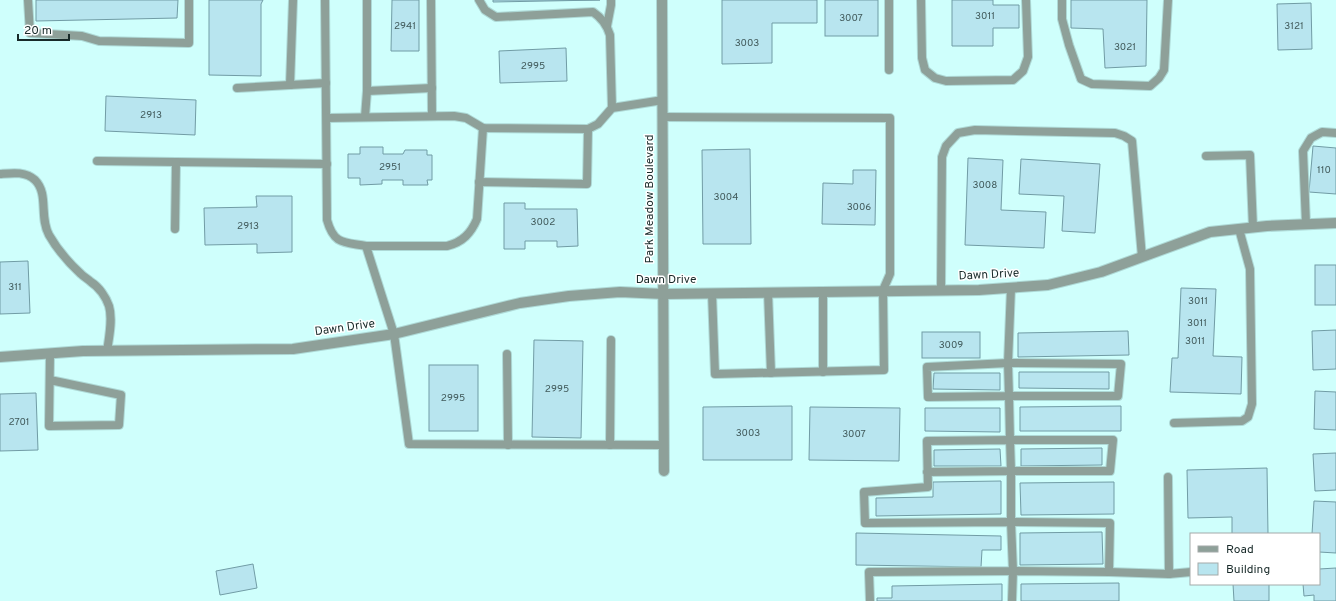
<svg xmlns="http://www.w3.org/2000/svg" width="1336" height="601" font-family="Overpass,sans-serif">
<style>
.building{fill:#b8e5ef;stroke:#719ca5}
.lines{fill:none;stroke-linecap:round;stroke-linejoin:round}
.service-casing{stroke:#aed9d6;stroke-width:10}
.minor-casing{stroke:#aed9d6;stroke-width:12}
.service{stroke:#8ea099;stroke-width:8}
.minor{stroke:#8ea099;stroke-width:10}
.labels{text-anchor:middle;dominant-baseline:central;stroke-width:3;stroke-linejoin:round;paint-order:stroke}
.number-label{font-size:10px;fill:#40595a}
.street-label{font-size:12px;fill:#182a29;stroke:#fff}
</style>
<rect width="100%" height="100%" fill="#cffffc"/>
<g class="building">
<polygon points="36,0 178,0 177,18 36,21"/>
<polygon points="209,0 263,0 261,4 261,76 209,75"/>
<polygon points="392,0 419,0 419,51 391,51"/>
<polygon points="493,0 600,0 493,2"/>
<polygon points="722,0 817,0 817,23 772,23 772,63 722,64"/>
<rect x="825" y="0" width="53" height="36"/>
<polygon points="952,0 993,0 993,5 1019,5 1019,28 993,28 993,46 952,46"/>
<polygon points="1071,0 1147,0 1146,66 1105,68 1103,29 1071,28"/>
<polygon points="1311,3 1312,49 1278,50 1277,4"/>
<polygon points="566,48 567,81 500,83 499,51"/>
<polygon points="106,96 196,100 195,135 105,131"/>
<polygon points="1313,146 1336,148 1336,194 1309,192"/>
<polygon points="360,147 383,147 383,154 403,154 405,150 427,150 427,155 432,155 432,180 427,180 428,185 403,185 403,180 382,180 382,184 360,185 360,178 348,178 348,154 360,154"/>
<polygon points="750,149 751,244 703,244 702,150"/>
<polygon points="968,158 1003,160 1001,210 1046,212 1044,248 965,245"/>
<polygon points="1021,159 1100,164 1095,233 1062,231 1064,196 1019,194"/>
<polygon points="853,170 876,170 875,225 822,224 823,183 853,184"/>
<polygon points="256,196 292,196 292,252 257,253 257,244 205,245 204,208 257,207"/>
<polygon points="504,203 525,203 525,209 577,209 578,246 557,247 557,241 525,241 525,249 504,249"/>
<polygon points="28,261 30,313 0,314 0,262"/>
<rect x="1315" y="265" width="21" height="40"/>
<polygon points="1181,288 1216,289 1213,356 1242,357 1241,394 1170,392 1172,358 1178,358"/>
<polygon points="1336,330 1336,369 1313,370 1312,331"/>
<polygon points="1128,331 1129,355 1018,357 1018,333"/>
<rect x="922" y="332" width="58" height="26"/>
<polygon points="534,340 583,341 581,438 532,437"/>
<rect x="429" y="365" width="49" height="66"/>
<polygon points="1019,372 1109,372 1109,389 1019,388"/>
<polygon points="934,373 1000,373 1000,390 933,389"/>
<polygon points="1315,391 1336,392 1336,430 1314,429"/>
<polygon points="36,393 38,450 0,451 0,394"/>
<polygon points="792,406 792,460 703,460 703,407"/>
<polygon points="1121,406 1121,431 1020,431 1020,407"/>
<polygon points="810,407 900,408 899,461 809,460"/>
<polygon points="925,408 1000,408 1000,432 925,431"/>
<polygon points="1102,448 1102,465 1021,466 1021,449"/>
<polygon points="1000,449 1001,466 934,466 934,450"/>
<polygon points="1336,453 1336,490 1315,491 1313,454"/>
<polygon points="1267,468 1268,534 1232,534 1232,517 1188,518 1187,470"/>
<polygon points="1001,481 1001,514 876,516 876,498 933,497 933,482"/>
<polygon points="1114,482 1114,514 1021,515 1020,483"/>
<polygon points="1314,501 1336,502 1336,553 1319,552 1319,534 1312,534"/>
<polygon points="1102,532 1103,564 1020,565 1020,533"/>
<polygon points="856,533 1001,536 1001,550 982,550 981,567 856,565"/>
<polygon points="253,564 257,588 220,595 216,571"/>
<polygon points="1336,568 1336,601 1314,601 1314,595 1304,596 1303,584 1319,584 1319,569"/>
<polygon points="1119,583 1119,601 1021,601 1021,584"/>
<polygon points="1002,584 1002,601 877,601 877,598 892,598 892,586"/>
<polygon points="1233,584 1269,584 1269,601 1234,601"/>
</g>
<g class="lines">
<defs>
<g id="service">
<polyline points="28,0 30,33 82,36 99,41 189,43 189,0"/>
<path d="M325 0 327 220C334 245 344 242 366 246L394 334 409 444 664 445"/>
<polyline points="367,0 367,91 432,88"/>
<polyline points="431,0 432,116"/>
<path d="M479 0 485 10 496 17 593 12C602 18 607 25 610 35L612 108"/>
<polyline points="889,0 889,70"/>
<polyline points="921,0 922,58 925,70 935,78 946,81 1013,80 1023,71 1028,57 1026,0"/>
<polyline points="1062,0 1062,19 1069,45 1081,79 1092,84 1150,86 1159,78 1164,70 1168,0"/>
<polyline points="607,26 611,5 611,0"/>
<polyline points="290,85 293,0"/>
<polyline points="237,88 326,83"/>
<polyline points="365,117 367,91"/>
<polyline points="663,117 890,118 890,274 883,290 884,370 715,374 712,293"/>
<polyline points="327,118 454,116 466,118 483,128 588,129 598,124 612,108 663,100"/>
<polyline points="1206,156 1250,155 1253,228"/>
<polyline points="97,161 327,164"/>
<path d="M0 174C12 173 25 171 35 180 49 194 39 217 49 235 57 249 69 263 81 274 84 277 88 279 91 282 99 287 106 297 109 306 113 319 109 338 107 351"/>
<polyline points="479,182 587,184 588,129"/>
<polyline points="1306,224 1303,151 1311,138 1322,132 1336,133"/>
<polyline points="175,229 176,162"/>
<path d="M366 246H447C463 242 471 233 477 219L483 128"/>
<polyline points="1011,288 1008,363 1121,364 1118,396 1009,396 1010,440 1113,440 1110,471 1011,471 1011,522 1110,523 1109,572 1013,571 1012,601"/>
<polyline points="941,290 942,157 946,146 958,133 975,130 1115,133 1124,136 1132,141 1142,257"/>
<polyline points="823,291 823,372"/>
<polyline points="768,292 771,373"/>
<polyline points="507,354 508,445"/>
<polygon points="1008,363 1009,396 928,397 927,367"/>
<polyline points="50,380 121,395 119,425 49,426 50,354"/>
<polyline points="1174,423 1242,421 1248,417 1252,404 1250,269 1239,229"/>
<polyline points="610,445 611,340"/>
<polyline points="1168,477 1169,574"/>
<polyline points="1109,572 1169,574 1191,572"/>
<polyline points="870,601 869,572 1013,571 1011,522 865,523 864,492 928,487 927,441 1010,440 1011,471 927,472"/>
</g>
<g id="minor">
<polyline points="662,0 664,471"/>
<polyline points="0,357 83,351 293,349 394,334 520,303 569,296 620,292 664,294 979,290 1048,285 1101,272 1210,232 1267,226 1336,223"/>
</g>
</defs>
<use href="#service" class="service-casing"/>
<use href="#minor" class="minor-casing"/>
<use href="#service" class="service"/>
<use href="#minor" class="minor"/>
</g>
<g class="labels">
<g class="number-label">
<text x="985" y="16">3011</text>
<text x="851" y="18">3007</text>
<text x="405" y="26">2941</text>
<text x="1294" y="26">3121</text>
<text x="747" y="43">3003</text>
<text x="1125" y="47">3021</text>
<text x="533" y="66">2995</text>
<text x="151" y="115">2913</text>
<text x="390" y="167">2951</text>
<text x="1324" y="170">110</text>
<text x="985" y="185">3008</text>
<text x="726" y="197">3004</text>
<text x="859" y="207">3006</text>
<text x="543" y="222">3002</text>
<text x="248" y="226">2913</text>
<text x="15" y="287">311</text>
<text x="1198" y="301">3011</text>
<text x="1197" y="323">3011</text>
<text x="1195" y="341">3011</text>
<text x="951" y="345">3009</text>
<text x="557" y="389">2995</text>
<text x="453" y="398">2995</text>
<text x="19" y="422">2701</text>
<text x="748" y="433">3003</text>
<text x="854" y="434">3007</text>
</g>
<g class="street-label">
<text transform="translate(650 199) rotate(-90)">Park Meadow Boulevard</text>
<text transform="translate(989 275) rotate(-3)">Dawn Drive</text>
<text x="666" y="280">Dawn Drive</text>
<text transform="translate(345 328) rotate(-8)">Dawn Drive</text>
</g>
</g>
<rect x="1190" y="533" width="130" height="52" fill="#ffffff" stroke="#a3aaa9"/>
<rect x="1198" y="546" width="20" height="6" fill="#8ea099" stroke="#a3aaa9"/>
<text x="1226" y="553" font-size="12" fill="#182a29">Road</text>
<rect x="1198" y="563" width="20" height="12" fill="#b8e5ef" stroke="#a3aaa9"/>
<text x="1226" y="573" font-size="12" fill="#182a29">Building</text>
<path d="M18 34v6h51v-6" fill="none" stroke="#182a29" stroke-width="2"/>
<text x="24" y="34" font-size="12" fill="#182a29" stroke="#ffffff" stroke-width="3" paint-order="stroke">20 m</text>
</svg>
